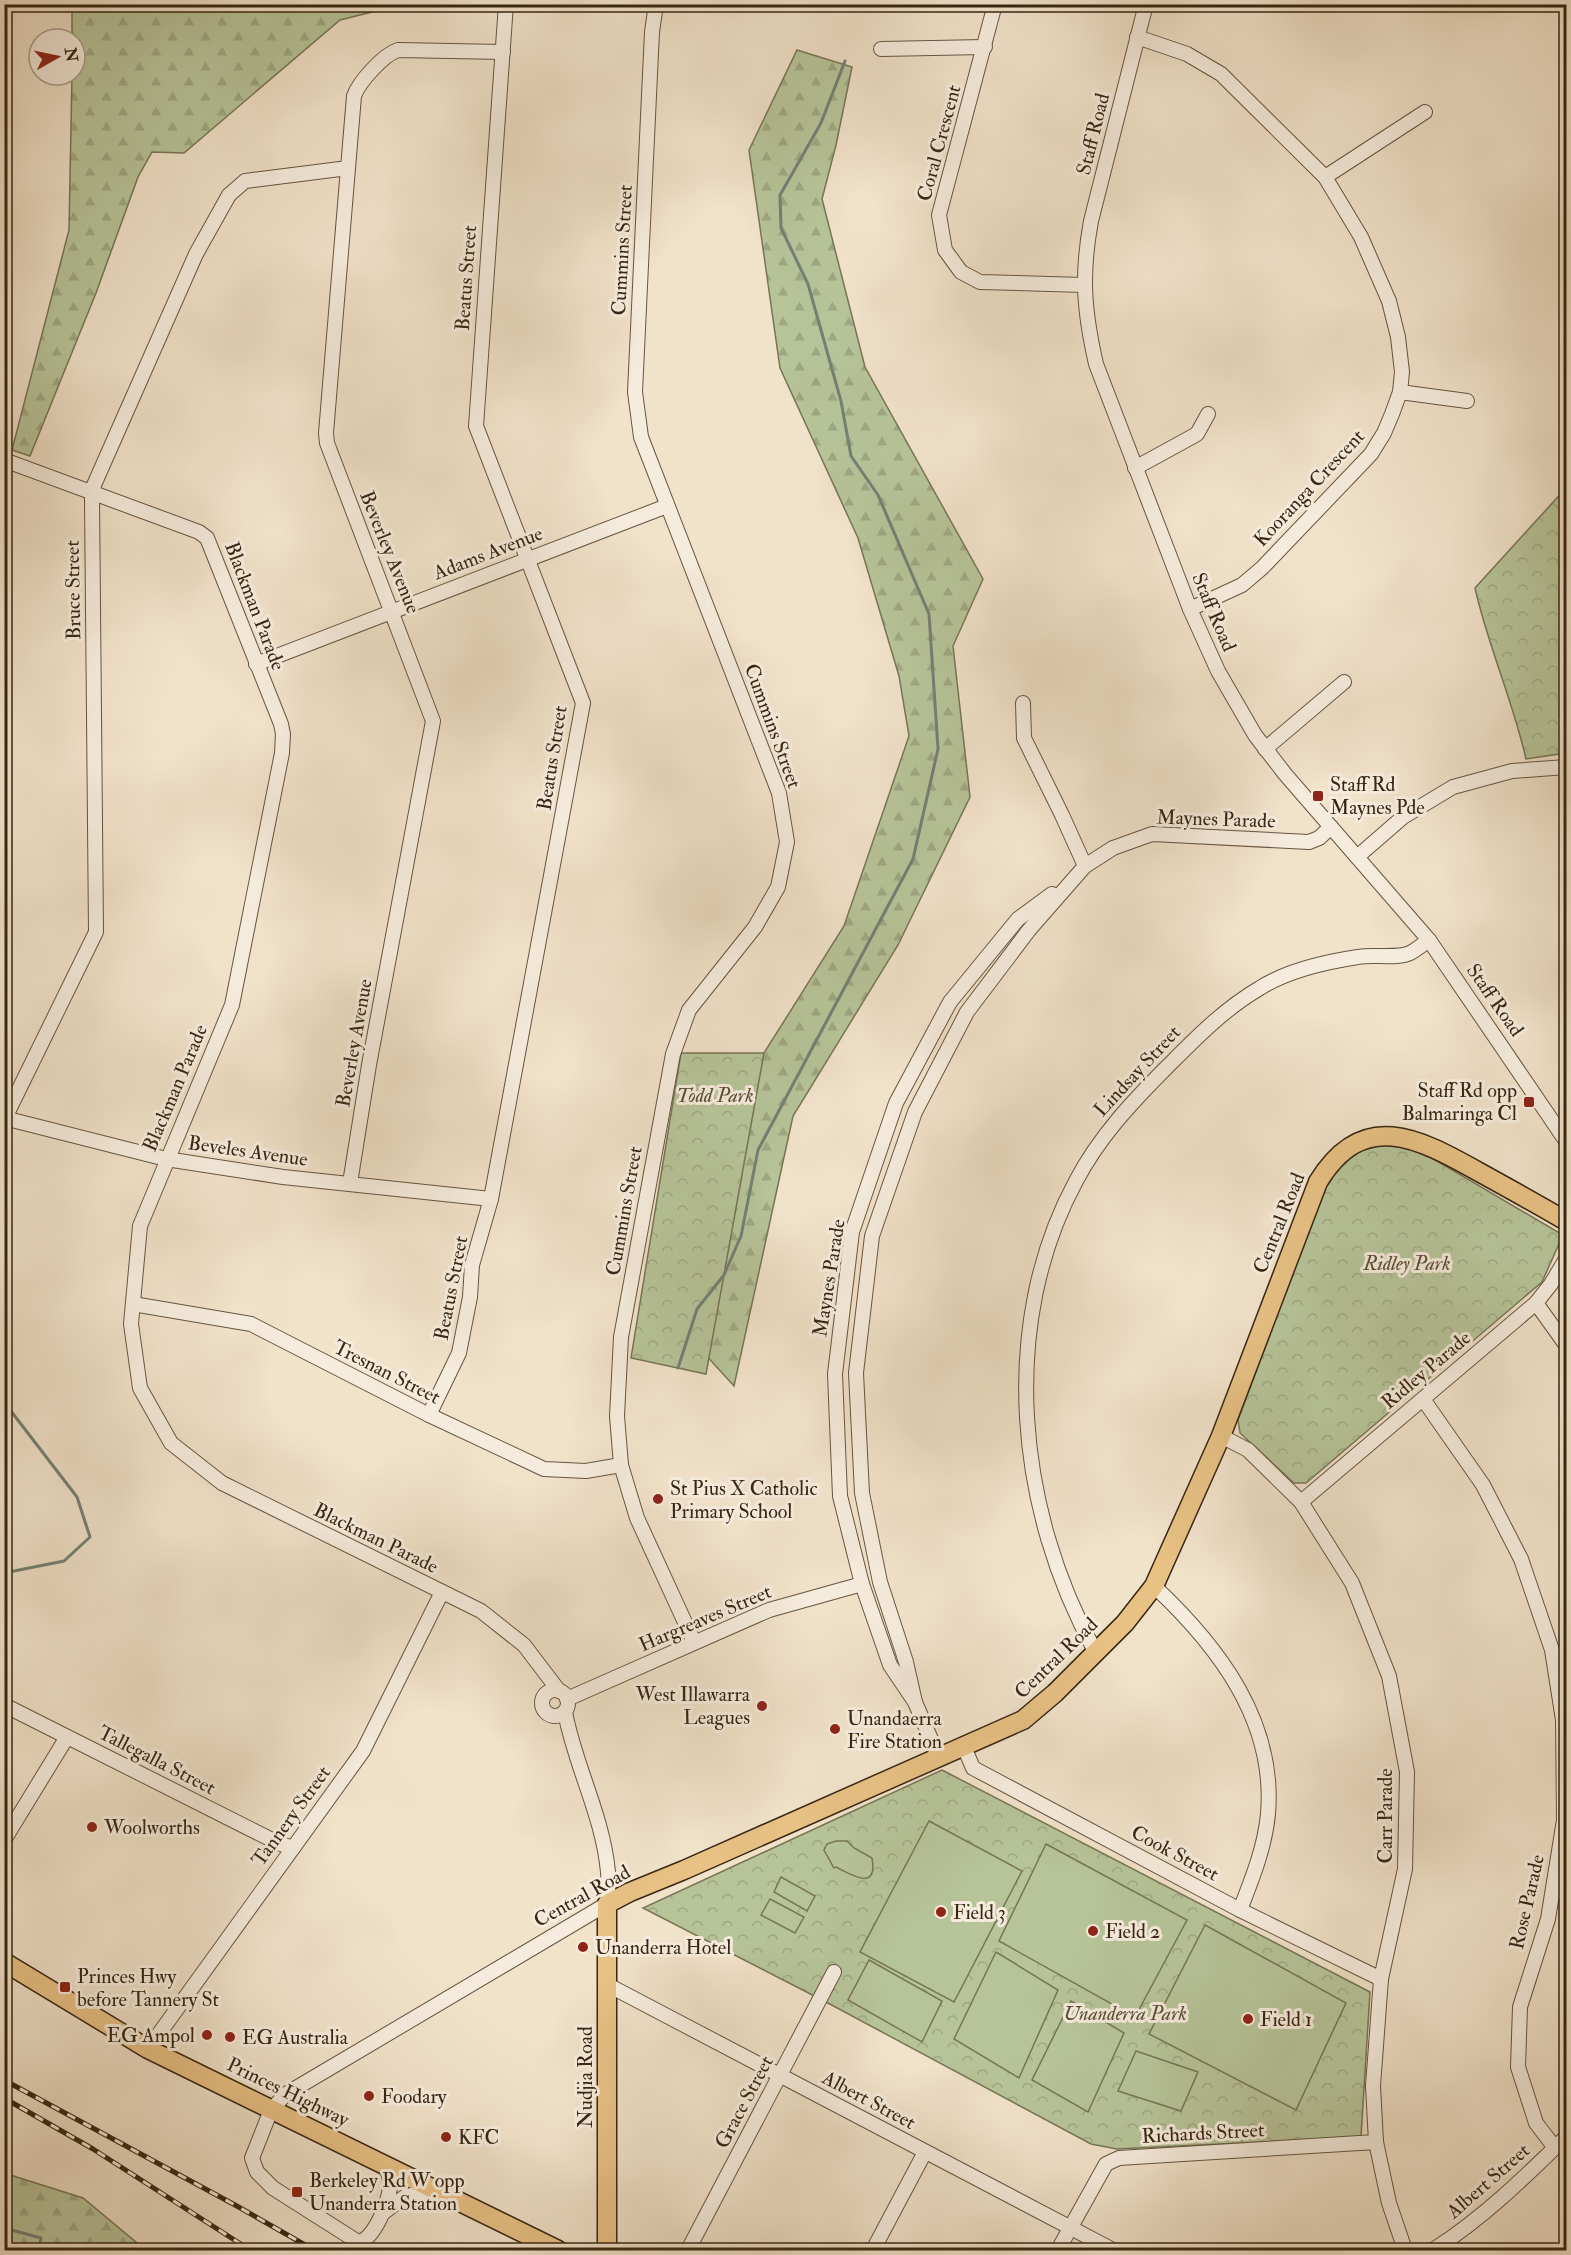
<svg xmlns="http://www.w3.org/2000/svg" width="1571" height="2255" font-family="'IM FELL Double Pica',serif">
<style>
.forest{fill:url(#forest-firs);stroke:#777556;stroke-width:1.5}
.park{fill:url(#park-crowns);stroke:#777556;stroke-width:1.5}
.garden{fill:#b7c49a;stroke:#777556;stroke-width:1.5}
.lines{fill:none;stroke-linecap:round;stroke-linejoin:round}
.stream{stroke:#738174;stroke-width:3}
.minor-casing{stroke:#665540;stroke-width:16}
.major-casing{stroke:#372612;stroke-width:21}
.minor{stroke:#f6ecdd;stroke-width:14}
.major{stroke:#e8c185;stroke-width:18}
.rail-casing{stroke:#372612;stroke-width:5}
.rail{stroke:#f6ecdd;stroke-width:3;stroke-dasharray:9;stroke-linecap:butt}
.poi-dot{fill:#8f2418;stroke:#f6ecdd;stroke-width:2}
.labels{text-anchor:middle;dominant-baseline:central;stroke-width:6;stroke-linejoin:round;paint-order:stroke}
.street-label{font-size:20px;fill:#372612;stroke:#f6ecdd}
.poi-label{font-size:20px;fill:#372612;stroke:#f6ecdd;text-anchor:start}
.park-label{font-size:20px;font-style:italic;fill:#574e34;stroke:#f6ecdd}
</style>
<defs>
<pattern id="forest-firs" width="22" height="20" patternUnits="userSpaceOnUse" patternTransform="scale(1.5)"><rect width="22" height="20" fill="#b7c49a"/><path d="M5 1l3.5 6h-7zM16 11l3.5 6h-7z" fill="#9ea884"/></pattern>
<pattern id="park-crowns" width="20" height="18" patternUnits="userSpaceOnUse" patternTransform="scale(1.5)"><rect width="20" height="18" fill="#b7c49a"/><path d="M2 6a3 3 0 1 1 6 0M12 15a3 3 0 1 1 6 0" fill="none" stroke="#9ea884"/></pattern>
</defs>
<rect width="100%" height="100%" fill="#f1e2ca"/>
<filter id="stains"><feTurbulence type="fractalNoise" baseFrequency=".00333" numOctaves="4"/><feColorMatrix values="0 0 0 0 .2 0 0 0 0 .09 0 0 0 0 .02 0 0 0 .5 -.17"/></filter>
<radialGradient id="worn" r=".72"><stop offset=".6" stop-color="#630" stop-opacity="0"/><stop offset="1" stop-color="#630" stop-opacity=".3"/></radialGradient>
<g class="forest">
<polygon points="72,5 400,5 340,20 184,153 152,152 138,177 96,293 30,456 12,450 69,230 72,75 75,75 75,39 72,39"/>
<polygon points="797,50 852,67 836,145 822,199 865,367 983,579 953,646 970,797 898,945 793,1116 734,1386 672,1318 688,1108 764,1053 844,926 909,736 899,676 858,538 780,368 749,150"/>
<polygon points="4,2173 83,2198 137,2243 139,2250 16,2250 5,2246"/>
</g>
<g class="park">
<path d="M1566 488V753L1526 759C1513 701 1488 646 1475 588Z"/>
<polygon points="681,1053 764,1053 706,1374 631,1358"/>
<polygon points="1394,1142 1425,1154 1563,1235 1542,1282 1306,1483 1294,1483 1240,1433 1238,1420 1325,1186 1352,1153"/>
<polygon points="942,1770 1370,1992 1361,2137 1117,2149 1091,2144 826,2002 643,1908"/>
</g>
<g class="garden">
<polygon points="929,1821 1022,1871 954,2002 860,1952"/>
<path d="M836 1841H847L854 1848 872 1858C878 1892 852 1875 836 1867L834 1868 824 1850 827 1844Z"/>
<polygon points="1046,1844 1187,1920 1135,2017 999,1941"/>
<polygon points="781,1877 815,1896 807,1911 774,1892"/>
<polygon points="770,1899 804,1917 795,1933 761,1915"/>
<polygon points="1205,1925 1346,2003 1296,2110 1149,2034"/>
<polygon points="996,1952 1058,1990 1019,2078 954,2039"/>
<polygon points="869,1960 942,2001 922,2042 848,2000"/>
<polygon points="1071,2001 1124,2033 1088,2112 1032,2080"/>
<polygon points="1136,2051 1198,2072 1181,2111 1118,2091"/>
</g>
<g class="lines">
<g class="stream">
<polyline points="678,1368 697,1309 724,1275 741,1236 758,1150 913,859 938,749 929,614 878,495 851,456 841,401 808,284 781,228 780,195 821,123 845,61"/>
<polyline points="4,1402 77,1497 90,1537 64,1561 4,1573"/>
<polyline points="4,2228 41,2238 39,2250"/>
</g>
<defs>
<g id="minor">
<polyline points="656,4 652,32 635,392 641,437 779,793 787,842 778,887 755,927 689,1010 673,1054 621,1337 617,1416 621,1465 637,1518 694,1642"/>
<polyline points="995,4 939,215 945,250 961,272 980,282 1084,285"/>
<path d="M1146 4 1091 221C1081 275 1084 311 1096 364L1190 609 1218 671 1255 735 1285 774 1429 940 1566 1141"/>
<polyline points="1137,37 1187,54 1221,74 1325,177 1361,237 1389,301 1398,337 1402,372 1400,392 1392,414 1384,433 1371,454 1262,568 1242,585 1190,609"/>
<polyline points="881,49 985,47"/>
<polyline points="1325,177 1425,112"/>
<polyline points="1400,392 1467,401"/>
<polyline points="4,460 199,532 207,538 281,724 283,734 282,753 232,1005 140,1226 131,1324 140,1388 171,1443 222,1483 481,1611 524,1645 559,1691"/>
<polyline points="1135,468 1197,434 1208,414"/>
<polyline points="256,664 667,506"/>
<polyline points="1023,703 1024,738 1062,815 1085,866"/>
<polyline points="1265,749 1344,682"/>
<polyline points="1357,857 1403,817 1453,787 1512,771 1566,767"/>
<polyline points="4,1118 166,1159 283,1177 491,1199"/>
<polyline points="5,1118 96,932 92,499 94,485 196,254 229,195 245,181 348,168"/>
<path d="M350 1183 369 1065 433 721 327 443 326 433 354 96C359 82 383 55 398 50L503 52"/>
<polyline points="1536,1303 1566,1345"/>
<polyline points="133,1304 251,1324 429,1415 544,1469 586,1471 621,1465"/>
<polyline points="1423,1399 1483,1485 1521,1559 1552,1650 1563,1720 1564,1820 1548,1919 1520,2007 1518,2067 1536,2123 1555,2148"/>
<polyline points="429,1415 459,1353 470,1297 472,1265 491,1199 583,703 476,426 506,4"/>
<polyline points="1221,1436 1248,1450 1301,1502 1352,1583 1389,1676 1407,1772 1405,1869 1381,1979 1373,2086 1376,2142 1389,2203 1405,2250"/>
<polyline points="1301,1502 1536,1303 1551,1284 1566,1259"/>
<path d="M1154 1586C1218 1646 1276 1721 1268 1814 1265 1847 1252 1879 1240 1910"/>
<path d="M1095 1651C1017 1511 998 1325 1076 1181 1099 1137 1132 1102 1167 1067 1196 1038 1224 1009 1260 988 1288 970 1325 962 1358 957 1372 954 1398 959 1410 953 1416 950 1423 944 1429 940"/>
<circle cx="555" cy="1703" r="13"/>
<polyline points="567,1699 769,1610 862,1584"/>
<polyline points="915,1702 906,1662 880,1582 862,1493 856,1373 872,1236 915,1112 967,1012 1029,930 1085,866 1113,848 1152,834 1309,842 1319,838 1331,827"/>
<polyline points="4,1705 278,1843 293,1848"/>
<polyline points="964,1747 973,1768 1240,1910 1381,1979"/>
<polyline points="939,1758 915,1702 890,1665 862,1584 840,1496 835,1374 852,1232 896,1103 950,1002 1018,919 1052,894"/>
<polyline points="4,1840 67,1737"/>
<polyline points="606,1984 1113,2250"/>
<polyline points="148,2049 363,1751 442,1592"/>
<path d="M385 2165C387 2171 390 2176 390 2183 391 2198 374 2241 358 2242L273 2188 257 2172 252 2158 271 2110 286 2094 607 1904C608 1894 609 1883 608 1872 603 1816 575 1766 565 1712"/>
<polyline points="384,2212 406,2196 436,2191"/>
<polyline points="688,2250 834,1972"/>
<polyline points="873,2250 925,2152"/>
<polyline points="1058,2250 1106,2164 1119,2158 1376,2142"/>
<path d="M1433 2250C1482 2219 1524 2178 1566 2137"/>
</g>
<g id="major">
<polyline points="4,1962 148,2049 558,2250"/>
<path d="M607 2250V1904L630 1892 684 1870 1023 1720 1055 1693 1125 1623 1154 1586 1221 1436 1318 1182C1363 1108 1418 1138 1479 1172 1508 1188 1537 1204 1566 1221"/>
</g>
</defs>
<use href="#minor" class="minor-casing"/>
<use href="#major" class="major-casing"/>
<use href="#minor" class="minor"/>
<use href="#major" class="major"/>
<defs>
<g id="rail">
<polyline points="4,2080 235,2205 314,2250"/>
<polyline points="4,2098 93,2149 250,2250"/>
</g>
</defs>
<use href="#rail" class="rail-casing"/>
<use href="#rail" class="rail"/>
</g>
<g class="poi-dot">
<rect x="1312" y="790" width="12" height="12" rx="3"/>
<rect x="1523" y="1096" width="12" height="12" rx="3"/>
<circle cx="658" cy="1499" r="6"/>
<circle cx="762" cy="1706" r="6"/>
<circle cx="835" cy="1729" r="6"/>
<circle cx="92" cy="1827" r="6"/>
<circle cx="941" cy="1912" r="6"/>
<circle cx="1093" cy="1931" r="6"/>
<circle cx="583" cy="1947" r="6"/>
<rect x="59" y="1981" width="12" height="12" rx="3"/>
<circle cx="1248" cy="2019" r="6"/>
<circle cx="207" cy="2035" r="6"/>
<circle cx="230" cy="2037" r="6"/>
<circle cx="369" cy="2096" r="6"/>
<circle cx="446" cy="2137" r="6"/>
<rect x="291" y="2186" width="12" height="12" rx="3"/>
</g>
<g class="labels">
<g class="street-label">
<text transform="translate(1093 134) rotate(-76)">Staff Road</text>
<text transform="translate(939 143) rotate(-75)">Coral Crescent</text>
<text transform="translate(622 250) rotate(-87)">Cummins Street</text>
<text transform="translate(466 278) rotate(-86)">Beatus Street</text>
<text transform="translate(1309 488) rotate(-47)">Kooranga Crescent</text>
<text transform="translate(390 552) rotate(68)">Beverley Avenue</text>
<text transform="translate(488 553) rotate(-21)">Adams Avenue</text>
<text transform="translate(73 590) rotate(-91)">Bruce Street</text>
<text transform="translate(255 606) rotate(69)">Blackman Parade</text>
<text transform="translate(1214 612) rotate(67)">Staff Road</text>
<text transform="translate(773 726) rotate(70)">Cummins Street</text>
<text transform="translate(552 758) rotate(-81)">Beatus Street</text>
<text transform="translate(1216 819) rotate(2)">Maynes Parade</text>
<text transform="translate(1495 1000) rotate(55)">Staff Road</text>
<text transform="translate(354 1043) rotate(-80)">Beverley Avenue</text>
<text transform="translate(1137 1071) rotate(-47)">Lindsay Street</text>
<text transform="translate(175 1088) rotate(-67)">Blackman Parade</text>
<text transform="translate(248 1151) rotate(8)">Beveles Avenue</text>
<text transform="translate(624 1211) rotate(-80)">Cummins Street</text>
<text transform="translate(1279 1223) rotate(-68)">Central Road</text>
<text transform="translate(829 1278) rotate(-81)">Maynes Parade</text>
<text transform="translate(451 1288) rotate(-79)">Beatus Street</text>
<text transform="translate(1426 1370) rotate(-40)">Ridley Parade</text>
<text transform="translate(387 1372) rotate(27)">Tresnan Street</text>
<text transform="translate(376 1538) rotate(26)">Blackman Parade</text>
<text transform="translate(705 1618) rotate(-23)">Hargreaves Street</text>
<text transform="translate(1056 1658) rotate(-44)">Central Road</text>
<text transform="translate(157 1760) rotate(27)">Tallegalla Street</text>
<text transform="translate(291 1816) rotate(-54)">Tannery Street</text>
<text transform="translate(1385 1816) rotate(-90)">Carr Parade</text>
<text transform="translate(1175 1853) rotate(28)">Cook Street</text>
<text transform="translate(582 1896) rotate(-29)">Central Road</text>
<text transform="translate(1527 1902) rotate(-77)">Rose Parade</text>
<text transform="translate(585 2077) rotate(-90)">Nudjia Road</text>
<text transform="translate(288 2092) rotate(26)">Princes Highway</text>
<text transform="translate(869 2100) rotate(28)">Albert Street</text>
<text transform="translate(744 2102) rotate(-62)">Grace Street</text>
<text transform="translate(1203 2133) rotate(-3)">Richards Street</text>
<text transform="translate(1488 2181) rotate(-41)">Albert Street</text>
</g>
<g class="poi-label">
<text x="1330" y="784">Staff Rd<tspan x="1330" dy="23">Maynes Pde</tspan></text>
<text x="1517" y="1090" text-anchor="end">Staff Rd opp<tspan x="1517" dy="23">Balmaringa Cl</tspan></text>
<text x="670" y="1488">St Pius X Catholic<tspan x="670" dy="23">Primary School</tspan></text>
<text x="750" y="1694" text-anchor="end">West Illawarra<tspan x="750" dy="23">Leagues</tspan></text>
<text x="847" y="1718">Unandaerra<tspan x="847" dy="23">Fire Station</tspan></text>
<text x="104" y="1827">Woolworths</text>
<text x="953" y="1912">Field 3</text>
<text x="1105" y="1931">Field 2</text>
<text x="595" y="1947">Unanderra Hotel</text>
<text x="77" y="1976">Princes Hwy<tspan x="77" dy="23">before Tannery St</tspan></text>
<text x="1260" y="2019">Field 1</text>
<text x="195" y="2035" text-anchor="end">EG Ampol</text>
<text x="242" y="2037">EG Australia</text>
<text x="381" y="2096">Foodary</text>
<text x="458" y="2137">KFC</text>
<text x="309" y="2180">Berkeley Rd W opp<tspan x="309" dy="23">Unanderra Station</tspan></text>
</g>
<g class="park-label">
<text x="715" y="1095">Todd Park</text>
<text x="1407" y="1263">Ridley Park</text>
<text x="1125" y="2013">Unanderra Park</text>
</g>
</g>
<rect width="1571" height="2255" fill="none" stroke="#f1e2ca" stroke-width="24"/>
<rect x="6" y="6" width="1559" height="2243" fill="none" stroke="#372612" stroke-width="3"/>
<rect x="12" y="12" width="1547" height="2231" fill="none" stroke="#372612" stroke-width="1.5"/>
<g transform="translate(57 57) rotate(81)"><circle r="28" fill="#f6ecdd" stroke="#aa9d8c" stroke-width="1.5"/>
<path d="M0-4.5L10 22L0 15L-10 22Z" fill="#8f2418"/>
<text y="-9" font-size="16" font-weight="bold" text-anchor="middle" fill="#372612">N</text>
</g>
<rect width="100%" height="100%" filter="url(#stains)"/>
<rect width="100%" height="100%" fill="url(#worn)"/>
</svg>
